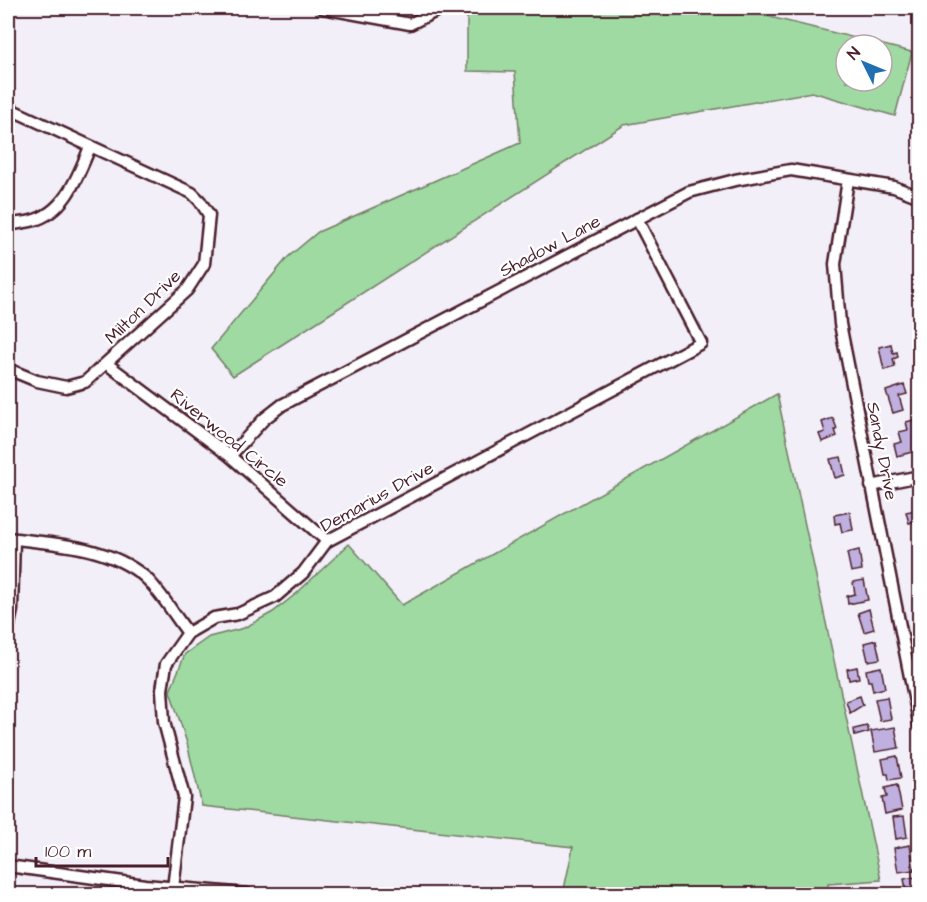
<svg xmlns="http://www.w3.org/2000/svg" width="927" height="902" font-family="'Architects Daughter',sans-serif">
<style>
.green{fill:#9edaa1;stroke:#747c66;stroke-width:1.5;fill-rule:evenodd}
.building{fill:#bfb0e0;stroke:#4a1f2b;stroke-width:1.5}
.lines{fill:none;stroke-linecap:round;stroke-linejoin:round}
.street-casing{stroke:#4a1f2b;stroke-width:15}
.street{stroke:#fff;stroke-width:10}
.labels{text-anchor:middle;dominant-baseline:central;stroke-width:4.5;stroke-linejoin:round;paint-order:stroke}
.street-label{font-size:18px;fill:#4a1f2b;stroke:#fff}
</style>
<rect width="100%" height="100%" fill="#f2eff9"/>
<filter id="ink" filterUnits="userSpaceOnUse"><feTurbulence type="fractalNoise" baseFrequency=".0167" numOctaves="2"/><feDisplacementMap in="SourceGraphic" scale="12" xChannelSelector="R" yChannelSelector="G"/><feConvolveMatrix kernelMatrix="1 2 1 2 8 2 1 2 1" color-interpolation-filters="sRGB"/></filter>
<g filter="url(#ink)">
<g class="green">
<path d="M467 8H734L912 52 895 116 812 92 624 125 233 376 211 349 288 257 318 232 520 143 515 72 467 71ZM846 45H882V81H846Z"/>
<polygon points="777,394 881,880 828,884 828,894 563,894 573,847 202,806 187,743 170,691 185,654 209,637 244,628 273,612 297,593 349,544 402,605"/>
</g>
<g class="building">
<polygon points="891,344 893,353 897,352 898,357 893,359 895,367 884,370 879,347"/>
<polygon points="904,385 907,394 899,396 903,410 893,413 886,391"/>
<polygon points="833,418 837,429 835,430 837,436 822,442 819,434 825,432 822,422"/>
<polygon points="914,420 920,450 897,456 894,444 902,442 899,432 908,430 906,422"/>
<polygon points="841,457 845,475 835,478 830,459"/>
<polygon points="920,509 920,520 909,523 906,512"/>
<polygon points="850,512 853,530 842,532 840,523 835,524 834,515"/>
<polygon points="859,550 862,570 851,572 847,553"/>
<polygon points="864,580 868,600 848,604 847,596 855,594 853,582"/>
<polygon points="869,609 874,629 864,632 858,613"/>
<polygon points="876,640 880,659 868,661 864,643"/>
<polygon points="857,667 859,678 849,680 847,669"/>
<polygon points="881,667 885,688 873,691 871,681 868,681 866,670"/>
<polygon points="860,696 863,705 850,713 846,701"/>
<polygon points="887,697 891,719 880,721 875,699"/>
<polygon points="867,726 869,732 855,736 854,729"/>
<polygon points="895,727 899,748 875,752 871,731"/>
<polygon points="897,756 901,778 889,780 888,774 885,774 882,759"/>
<polygon points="897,785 902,810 885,814 882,798 887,797 885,788"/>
<polygon points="904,816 907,837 896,839 893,817"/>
<polygon points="910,845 914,870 898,872 894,848"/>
<polygon points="915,877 919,894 907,894 904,879"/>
</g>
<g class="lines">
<defs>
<g id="street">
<polyline points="323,8 410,24 442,8"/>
<polyline points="8,108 192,193 200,201 209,215 204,264 187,290 85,382 66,387 37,381 8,369"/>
<polyline points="848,180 835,264 840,324 920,727"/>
<path d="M8 225C15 223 23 223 31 221 65 213 78 176 90 147"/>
<polyline points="107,364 230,456 327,541"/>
<polyline points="230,456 264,419 282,405 689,192 735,180 791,170 894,187 920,197"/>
<polyline points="871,486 920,476"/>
<path d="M8 538C54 544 107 545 145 577 161 592 174 615 188 633"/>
<polyline points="8,630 12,610 14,539"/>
<polyline points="8,866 145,885 247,894"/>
<polyline points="173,888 184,797 164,722 162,690 166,664 188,633 214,618 238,614 275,597 303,573 327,541 701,343 637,219"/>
</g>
</defs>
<use href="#street" class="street-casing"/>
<use href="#street" class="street"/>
</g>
</g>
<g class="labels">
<g class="street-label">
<text transform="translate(550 246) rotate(-28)">Shadow Lane</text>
<text transform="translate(143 307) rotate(-44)">Milton Drive</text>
<text transform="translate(229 438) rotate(39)">Riverwood Circle</text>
<text transform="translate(882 451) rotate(79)">Sandy Drive</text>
<text transform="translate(377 497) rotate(-29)">Demarius Drive</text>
</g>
</g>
<rect width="927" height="902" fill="none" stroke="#fff" stroke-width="30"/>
<rect x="15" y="15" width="897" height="872" fill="none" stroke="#4a1f2b" stroke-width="2" filter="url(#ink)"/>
<g transform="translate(864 63) rotate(313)"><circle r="28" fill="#ffffff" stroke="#b7a5aa" stroke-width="1.5"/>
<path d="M0-4.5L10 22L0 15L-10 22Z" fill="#1f6fb2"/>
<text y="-9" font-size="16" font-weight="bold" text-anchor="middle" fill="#4a1f2b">N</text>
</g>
<path d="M36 857v9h132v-9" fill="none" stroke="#4a1f2b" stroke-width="3"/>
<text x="45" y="857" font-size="18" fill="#4a1f2b" stroke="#ffffff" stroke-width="4.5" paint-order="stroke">100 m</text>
</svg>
